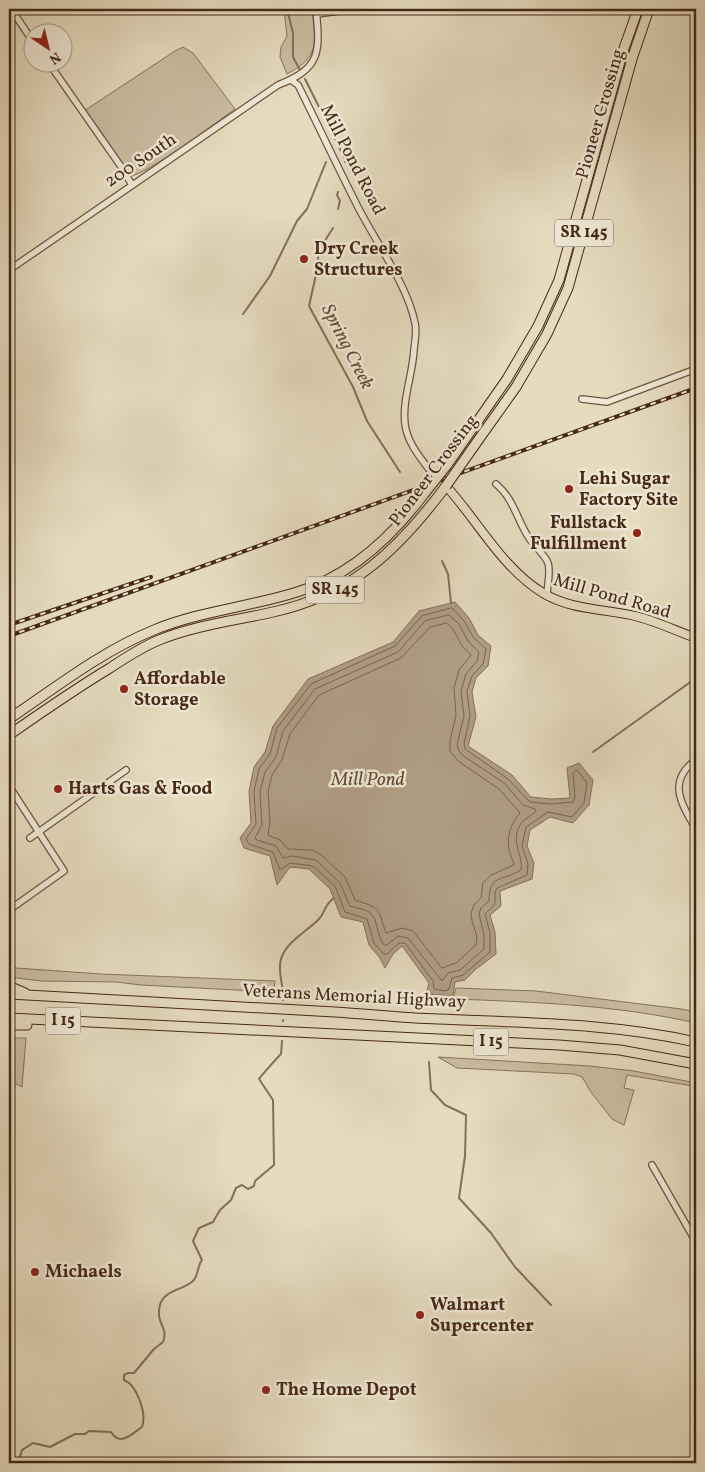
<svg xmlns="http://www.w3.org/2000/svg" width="705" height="1472" font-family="Vollkorn,serif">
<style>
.green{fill:#cabda2;stroke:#88725c}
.water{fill:#af9e86;stroke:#856f5a}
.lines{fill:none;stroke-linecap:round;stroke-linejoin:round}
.shore{stroke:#7b634e;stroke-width:1}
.stream{stroke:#856f5a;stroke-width:2}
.minor-casing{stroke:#6e5541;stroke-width:8}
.major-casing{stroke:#472817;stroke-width:10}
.highway-casing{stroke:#472817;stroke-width:11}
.minor{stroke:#eee8d5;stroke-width:5.5}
.major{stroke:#e5dbbf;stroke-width:8}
.highway{stroke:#e5dbbf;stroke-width:9}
.rail-casing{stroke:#472817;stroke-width:4}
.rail{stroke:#eee8d5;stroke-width:2;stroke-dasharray:5.5;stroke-linecap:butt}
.minor-bridge-casing{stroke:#6e5541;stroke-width:8;stroke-linecap:butt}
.highway-bridge-casing{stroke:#472817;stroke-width:11;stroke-linecap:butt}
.minor-bridge{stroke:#eee8d5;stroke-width:5.5}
.highway-bridge{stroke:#e5dbbf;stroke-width:9}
.poi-dot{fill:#8f2418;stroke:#eee8d5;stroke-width:2}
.labels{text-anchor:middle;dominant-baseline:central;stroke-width:5;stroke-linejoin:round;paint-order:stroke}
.shield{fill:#eee8d5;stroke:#796250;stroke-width:1}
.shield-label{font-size:16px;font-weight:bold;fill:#472817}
.street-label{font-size:18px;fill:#472817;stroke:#eee8d5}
.poi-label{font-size:18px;font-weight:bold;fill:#472817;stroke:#eee8d5;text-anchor:start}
.water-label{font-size:19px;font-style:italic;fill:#664b38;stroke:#eee8d5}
</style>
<rect width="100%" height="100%" fill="#e5dbbf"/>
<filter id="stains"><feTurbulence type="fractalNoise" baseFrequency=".004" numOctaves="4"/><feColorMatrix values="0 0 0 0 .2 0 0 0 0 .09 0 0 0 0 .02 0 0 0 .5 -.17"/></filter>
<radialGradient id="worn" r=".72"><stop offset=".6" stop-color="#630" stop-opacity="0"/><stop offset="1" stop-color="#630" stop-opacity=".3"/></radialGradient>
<g class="green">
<path d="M284 9H312C315 43 321 56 287 74L280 57 281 47 287 36Z"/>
<path d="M183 47 193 53 235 109C218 121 145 176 130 176L84 111 175 51Z"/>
<polygon points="9,961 16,968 101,974 275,981 274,992 141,985 116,982 41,981 9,977"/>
<path d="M456 988 536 991 681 1009 696 1012V1023C617 1005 534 1002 453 999Z"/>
<polygon points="9,1038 26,1038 22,1087 9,1080"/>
<polygon points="438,1057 590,1066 634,1071 696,1083 696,1088 687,1085 627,1075 624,1088 634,1090 624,1125 612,1119 591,1092 582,1077 574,1074 457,1068"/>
</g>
<polygon class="water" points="455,602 469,618 478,635 491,646 488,666 476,678 472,692 476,717 468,746 512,775 531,797 551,799 570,798 567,768 579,763 593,780 589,805 573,823 550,817 530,830 527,846 534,863 532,879 500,891 501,906 490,915 495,932 496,954 476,969 465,980 455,982 453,996 426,994 429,983 402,946 393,954 385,968 380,958 369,945 363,922 341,917 330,889 309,869 290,867 277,885 270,856 244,848 240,838 251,823 249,791 254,767 265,752 273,726 308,679 393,642 419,611"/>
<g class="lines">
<g class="shore">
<polygon points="452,608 464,621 474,638 486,649 483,664 472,676 467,691 470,716 464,744 465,749 508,779 530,802 551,804 573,802 575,797 573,773 576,770 578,771 587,783 584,803 572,817 548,812 526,827 522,846 528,864 527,875 497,888 495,892 495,904 485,914 490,933 490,952 463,975 452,978 449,989 446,991 434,989 433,981 405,943 399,943 387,954 384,954 374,943 367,919 345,912 335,886 313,866 290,863 280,870 273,852 249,844 246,839 256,824 254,791 259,769 270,754 277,728 311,684 395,646 422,616"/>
<path d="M449 615 459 624 468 641 479 652 477 661 466 674 461 691 464 716 457 745 459 751 462 755 504 783 523 805 535 809 536 811C532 816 524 818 521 824 509 841 524 856 521 870 503 881 489 874 489 901L481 908 479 914 484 935V949L460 970 448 973 442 981 408 938 398 936 387 945H384C376 936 379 919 369 912 364 909 356 908 350 906L340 883 316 860 292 856 283 858 276 846 257 840 255 838 262 825 260 792 265 772 276 757 283 731 315 689 398 652 425 621Z"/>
<path d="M447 623 453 629 462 646 471 655 459 670 454 688 456 715 450 741V751L458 761 499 789 520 813C512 822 506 836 509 849 510 855 513 860 514 865L491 875 483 883 481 898 474 905 471 913 472 921 477 936 476 945 456 963 442 968 413 931 402 928 386 933C377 907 382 909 355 900L345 877 320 854 311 850 288 849 280 840 268 835 270 822 268 792 272 775 282 760 290 734 319 695 401 658 429 628Z"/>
</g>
<g class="stream">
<polyline points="287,9 293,33 293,57 300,70"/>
<polyline points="305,79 346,161 345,162"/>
<polyline points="338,209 340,201 337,195 338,192"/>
<polyline points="333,228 319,250 317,270 309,306 353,387 367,421 400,472"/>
<polyline points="243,314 270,276 297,221 307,209 326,162"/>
<polyline points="442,561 448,574 451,603"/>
<polyline points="593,752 696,678"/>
<path d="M283 1000C284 988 280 980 280 969 278 945 306 933 319 919 326 912 323 906 334 898"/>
<polyline points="283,1021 283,1020"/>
<polyline points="429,1062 431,1090 445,1105 466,1115 465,1156 459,1198 491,1233 515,1267 551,1305"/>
<path d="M18 1463 22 1450 33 1443 50 1447 75 1434H85L89 1431 111 1432C120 1447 132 1434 142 1427 147 1414 137 1385 124 1380V1375L128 1373H134L154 1349 163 1342C169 1327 155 1324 160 1305 164 1290 183 1290 193 1281 199 1275 197 1266 202 1260L193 1241 199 1228 213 1222 220 1210 231 1200 236 1188 242 1185 248 1189 254 1186 255 1181 274 1165 273 1100 259 1079C260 1077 278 1057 281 1054L282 1041"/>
</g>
<defs>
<g id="minor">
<polyline points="11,9 32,40"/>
<polyline points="317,14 354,9"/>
<polyline points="48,62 122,168 132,185"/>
<path d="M291 80 298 85C319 127 339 170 360 211 378 245 408 287 415 323 417 331 415 341 414 349 413 374 402 399 405 424 407 441 418 455 428 468"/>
<path d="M9 270 278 85C322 68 320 51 316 9"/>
<polyline points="582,399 607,402 696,369"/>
<path d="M496 484C514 499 517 520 529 538 534 546 545 555 548 563 551 572 547 586 547 595"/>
<polyline points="693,637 696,629"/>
<path d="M696 760C666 781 682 805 696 829"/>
<polyline points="9,786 64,871 9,910"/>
<polyline points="30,838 126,770"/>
<polyline points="652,1165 696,1242"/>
</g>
<path id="major" d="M446 486C478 521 502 568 543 593 570 610 606 609 635 616 656 621 676 631 696 638"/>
<g id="highway">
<polyline points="479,439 516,387 547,334 568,288 632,59 649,9"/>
<polyline points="447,465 507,379 538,326 559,280 623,51 638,9"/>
<path d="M9 719C55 688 102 651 154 630 200 611 250 607 297 592 350 576 391 538 424 494"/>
<path d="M9 735C42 712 75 689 110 668 125 658 142 647 159 640 196 625 234 621 273 612 352 595 399 549 446 486"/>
<polyline points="9,986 25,993"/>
<path d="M9 994 335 1012C369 1014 403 1018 438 1019 525 1023 611 1023 696 1042"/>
<polyline points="9,1018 559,1045 620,1050 696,1064"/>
<polyline points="9,1025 27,1025"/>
</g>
</defs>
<use href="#minor" class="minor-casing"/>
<use href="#major" class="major-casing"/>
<use href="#highway" class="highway-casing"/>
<use href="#minor" class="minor"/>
<use href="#major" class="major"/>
<use href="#highway" class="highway"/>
<defs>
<g id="rail">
<polyline points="9,625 151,577"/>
<polyline points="9,636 696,388"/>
</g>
</defs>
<use href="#rail" class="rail-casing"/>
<use href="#rail" class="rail"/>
<defs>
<polyline id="minor-bridge" points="428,468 437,477"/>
<g id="highway-bridge">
<polyline points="446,486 479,439"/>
<polyline points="424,494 447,465"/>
</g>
</defs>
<use href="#minor-bridge" class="minor-bridge-casing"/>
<use href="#highway-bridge" class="highway-bridge-casing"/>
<use href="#minor-bridge" class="minor-bridge"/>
<use href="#highway-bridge" class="highway-bridge"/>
</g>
<g class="poi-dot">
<circle cx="304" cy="259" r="5"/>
<circle cx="569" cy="489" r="5"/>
<circle cx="637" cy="533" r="5"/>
<circle cx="124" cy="689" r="5"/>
<circle cx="58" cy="789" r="5"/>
<circle cx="35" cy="1272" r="5"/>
<circle cx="420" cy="1315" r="5"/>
<circle cx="266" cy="1390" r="5"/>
</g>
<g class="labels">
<g class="shield">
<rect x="555" y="219.5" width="58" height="27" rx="4"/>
<rect x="306" y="576.5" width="58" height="27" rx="4"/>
<rect x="45.5" y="1007.5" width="35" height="27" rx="4"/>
<rect x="473.5" y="1028.5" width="35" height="27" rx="4"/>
</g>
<g class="shield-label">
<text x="584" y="233">SR 145</text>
<text x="335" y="590">SR 145</text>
<text x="63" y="1021">I 15</text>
<text x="491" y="1042">I 15</text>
</g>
<g class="street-label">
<text transform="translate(601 114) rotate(-74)">Pioneer Crossing</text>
<text transform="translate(352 160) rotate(63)">Mill Pond Road</text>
<text transform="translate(141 161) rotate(-34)">200 South</text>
<text transform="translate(434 471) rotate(-53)">Pioneer Crossing</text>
<text transform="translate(612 597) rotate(16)">Mill Pond Road</text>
<text transform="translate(354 997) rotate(3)">Veterans Memorial Highway</text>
</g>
<g class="poi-label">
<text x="314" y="249">Dry Creek<tspan x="314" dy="21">Structures</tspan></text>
<text x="579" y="479">Lehi Sugar<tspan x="579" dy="21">Factory Site</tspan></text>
<text x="627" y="523" text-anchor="end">Fullstack<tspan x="627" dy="21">Fulfillment</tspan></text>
<text x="134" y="679">Affordable<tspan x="134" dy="21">Storage</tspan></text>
<text x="68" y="789">Harts Gas &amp; Food</text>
<text x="45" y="1272">Michaels</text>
<text x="430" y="1305">Walmart<tspan x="430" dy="21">Supercenter</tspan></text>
<text x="276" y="1390">The Home Depot</text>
</g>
<g class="water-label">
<text transform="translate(347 347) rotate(63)">Spring Creek</text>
<text x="368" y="780">Mill Pond</text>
</g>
</g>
<rect width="705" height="1472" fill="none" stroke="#e5dbbf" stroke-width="30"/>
<rect x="10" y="10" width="685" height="1452" fill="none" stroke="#472817" stroke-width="2.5"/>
<rect x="15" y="15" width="675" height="1442" fill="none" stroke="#472817"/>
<g transform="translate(48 48) rotate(145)"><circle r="24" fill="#eee8d5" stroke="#ab9b89"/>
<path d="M0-4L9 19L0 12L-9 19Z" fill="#8f2418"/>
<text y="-8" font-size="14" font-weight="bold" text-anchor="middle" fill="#472817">N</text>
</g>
<rect width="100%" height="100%" filter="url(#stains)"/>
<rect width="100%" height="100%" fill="url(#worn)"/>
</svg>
